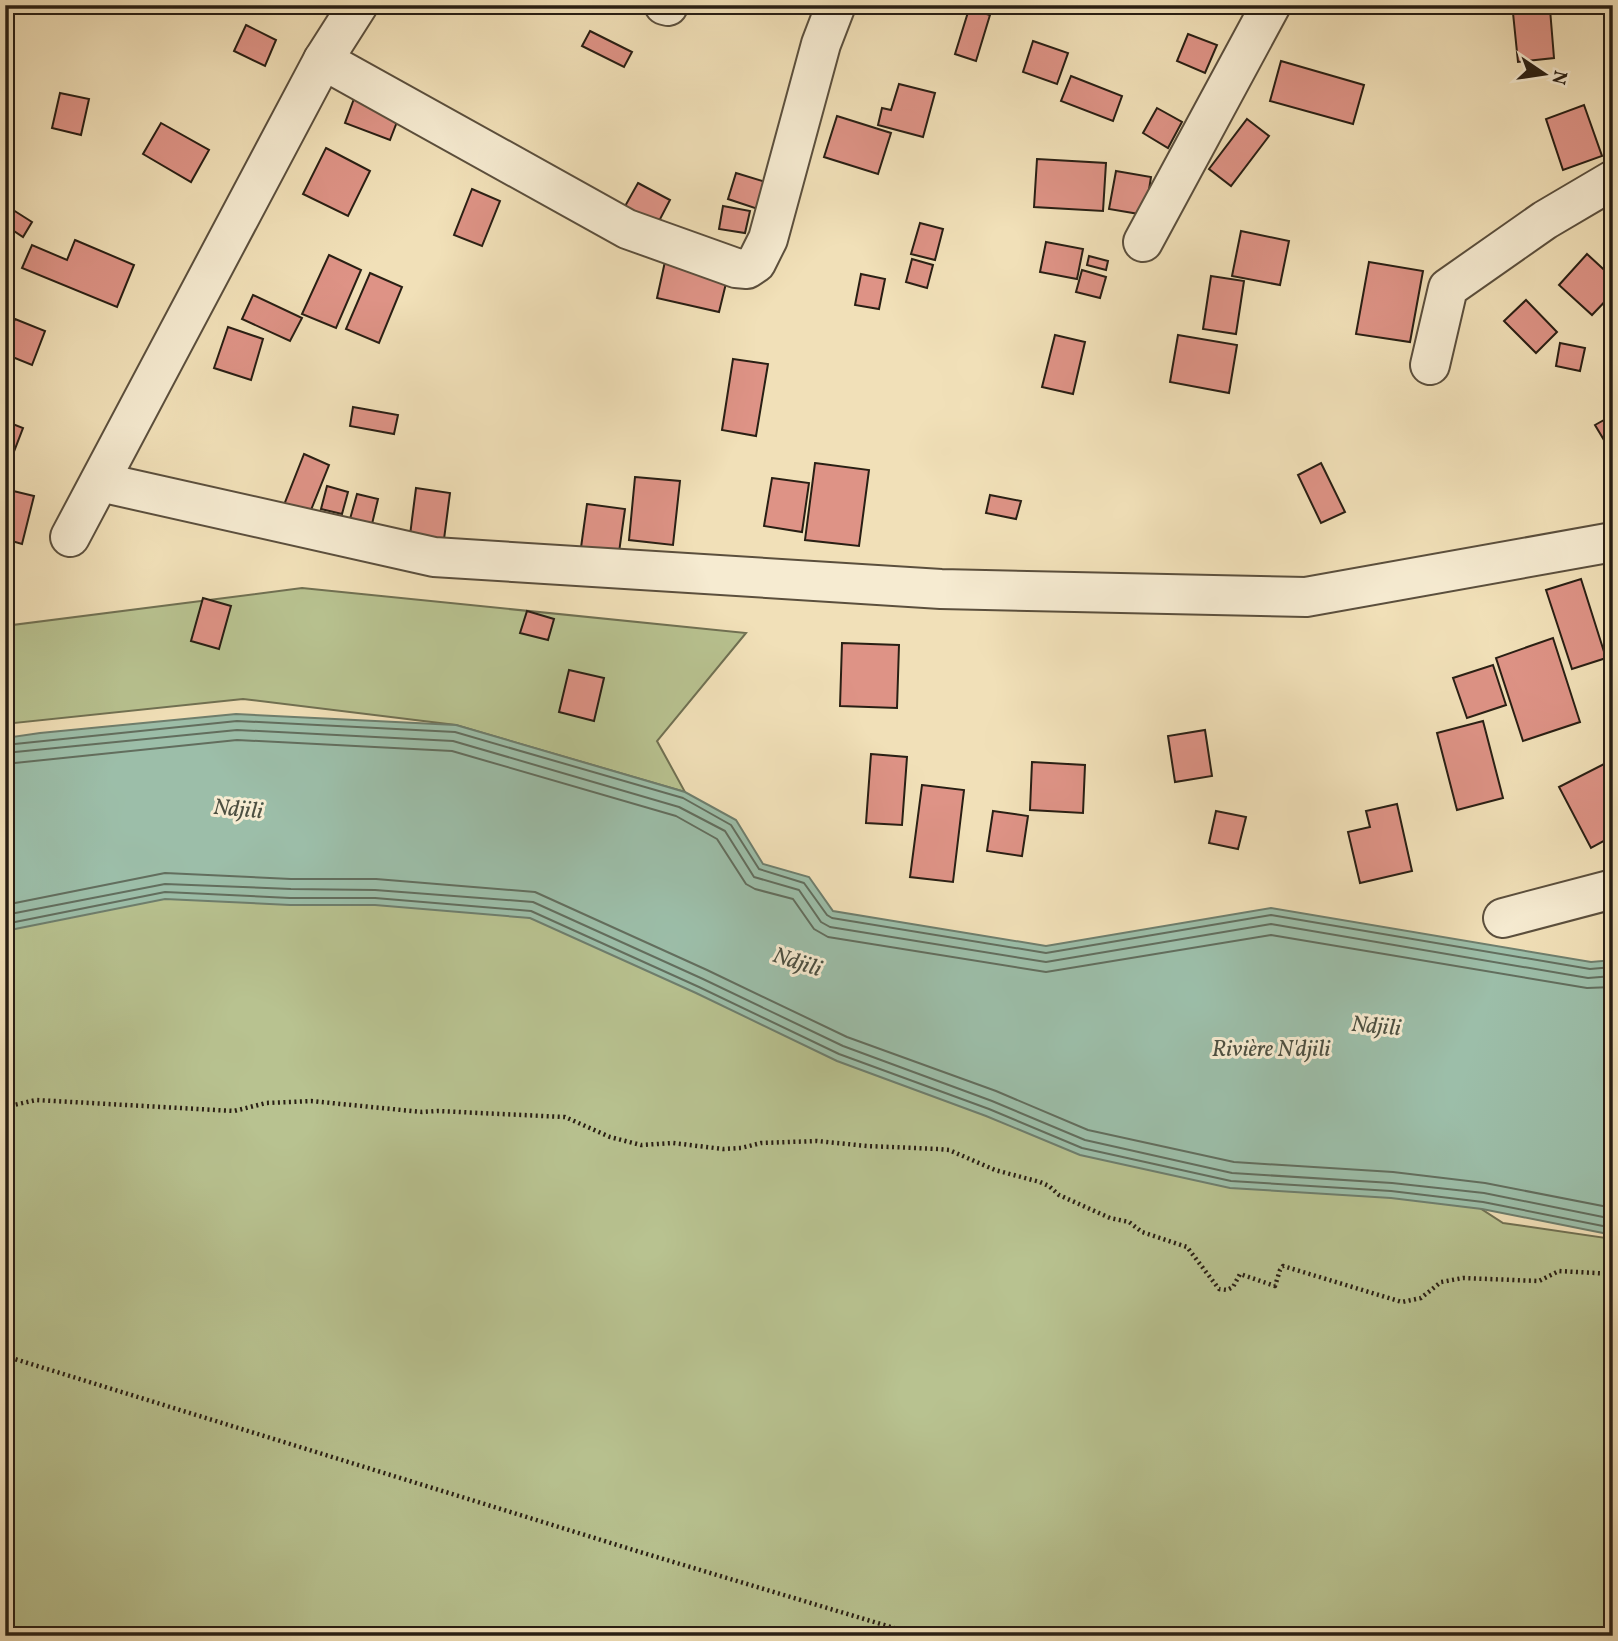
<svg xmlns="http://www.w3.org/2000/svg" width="1618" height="1641" font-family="Vollkorn,serif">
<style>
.green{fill:#b8c290;stroke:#707052;stroke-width:2}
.water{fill:#9cbea9;stroke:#6e7e6d;stroke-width:2}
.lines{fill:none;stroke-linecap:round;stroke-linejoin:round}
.shore{stroke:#626e5e;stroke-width:2}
.building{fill:#de9386;stroke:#291f14;stroke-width:2}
.minor-casing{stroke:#5b4f3d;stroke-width:42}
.path{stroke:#291f14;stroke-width:4.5;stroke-dasharray:2 3.5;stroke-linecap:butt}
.minor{stroke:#f6ebd1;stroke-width:38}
.labels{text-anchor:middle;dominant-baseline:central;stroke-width:6;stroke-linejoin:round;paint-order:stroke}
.water-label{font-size:23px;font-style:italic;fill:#4c4f41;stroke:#f6ebd1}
</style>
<rect width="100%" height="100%" fill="#f1e0b8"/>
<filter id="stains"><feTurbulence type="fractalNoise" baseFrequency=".00286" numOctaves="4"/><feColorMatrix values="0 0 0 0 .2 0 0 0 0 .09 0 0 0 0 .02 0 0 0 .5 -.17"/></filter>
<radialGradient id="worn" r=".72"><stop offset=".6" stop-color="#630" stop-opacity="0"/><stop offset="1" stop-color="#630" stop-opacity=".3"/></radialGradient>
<g class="green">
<polygon points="302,588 746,633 657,741 685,792 456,725 243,699 5,724 5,626"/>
<polygon points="210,880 420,886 1435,1179 1503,1223 1613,1239 1613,1636 5,1636 5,921"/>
</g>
<polygon class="water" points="236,714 456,725 685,792 736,820 763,864 809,877 833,911 1046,946 1271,908 1591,962 1613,960 1613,1235 1482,1209 1391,1198 1230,1188 1080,1155 986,1116 837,1061 696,993 530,918 375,905 290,905 165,899 5,931 5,738 40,733"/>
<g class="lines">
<g class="shore">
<polyline points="5,745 237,721 455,732 683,798 731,825 759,869 804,883 827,915 832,918 1046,953 1271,915 1590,969 1613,967"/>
<polyline points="5,753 237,730 453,741 679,807 725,831 754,877 799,890 821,922 830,927 1046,962 1271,924 1588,978 1613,976"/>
<polyline points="5,764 237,740 452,751 676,816 717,839 746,884 755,889 793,899 814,929 828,937 1046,972 1271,935 1587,988 1613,987"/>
<polyline points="5,905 165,873 291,879 376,879 535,892 707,970 847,1037 996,1091 1088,1130 1234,1162 1393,1172 1485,1183 1613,1208"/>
<polyline points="5,915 165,884 291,889 375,890 533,902 703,979 843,1046 992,1101 1085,1140 1232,1173 1392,1183 1484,1193 1613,1219"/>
<polyline points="5,924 165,892 290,898 375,898 531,911 699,987 839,1054 989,1109 1082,1148 1231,1181 1391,1191 1483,1202 1613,1228"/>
</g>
</g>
<g class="building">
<polygon points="969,9 990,15 976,61 955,54"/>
<polygon points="1550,9 1554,58 1518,62 1513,13"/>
<polygon points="246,25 276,40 265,66 234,51"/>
<polygon points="590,31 632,52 624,67 582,46"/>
<polygon points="1188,34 1217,45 1205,73 1177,61"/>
<polygon points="1033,41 1068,53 1057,84 1023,72"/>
<polygon points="1281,61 1364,85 1353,124 1270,101"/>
<polygon points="1071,76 1122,96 1113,121 1061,101"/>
<polygon points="899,84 935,93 923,137 878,125 882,108 891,110"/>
<polygon points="60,93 89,99 81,135 52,128"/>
<polygon points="355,96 400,114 390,140 345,123"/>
<polygon points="1584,105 1602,156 1563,170 1546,119"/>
<polygon points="1157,108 1182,122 1168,148 1143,133"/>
<polygon points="837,116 891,133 878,174 824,157"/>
<polygon points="1247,119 1269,136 1231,186 1209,169"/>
<polygon points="161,123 209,150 191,182 143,154"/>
<polygon points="326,148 370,171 348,216 303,194"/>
<polygon points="1037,159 1106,163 1103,211 1034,207"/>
<polygon points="1116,171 1151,177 1145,215 1109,209"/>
<polygon points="736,173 772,184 764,211 728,199"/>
<polygon points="638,183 670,200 657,225 624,208"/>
<polygon points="472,189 500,201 482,246 454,235"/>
<polygon points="723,206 750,211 745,233 719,229"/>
<polygon points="10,208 32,222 23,237 5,225 5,216"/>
<polygon points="920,223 943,229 935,260 911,254"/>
<polygon points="1241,231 1289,241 1280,285 1232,276"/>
<polygon points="75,240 134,265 117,307 22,268 32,245 67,260"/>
<polygon points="1046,242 1083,249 1077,279 1040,272"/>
<polygon points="1587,254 1613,278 1613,293 1592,315 1559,285"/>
<polygon points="329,255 361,270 336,328 302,314"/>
<polygon points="1089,256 1108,261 1106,270 1087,265"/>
<polygon points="666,257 729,271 719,312 657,298"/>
<polygon points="912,259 933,265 927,288 906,282"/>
<polygon points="1369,262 1423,271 1410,342 1356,334"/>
<polygon points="1082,270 1106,277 1100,298 1076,292"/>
<polygon points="370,273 402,287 379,343 346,329"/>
<polygon points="861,274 885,279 879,309 855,305"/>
<polygon points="1211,276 1244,281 1236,334 1203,329"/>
<polygon points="253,295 302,318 290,341 242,319"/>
<polygon points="1526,300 1557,332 1536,353 1504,321"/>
<polygon points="15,319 45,331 32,365 5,354 5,343"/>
<polygon points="228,327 263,339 251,380 214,368"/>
<polygon points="1055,335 1085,342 1073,394 1042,387"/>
<polygon points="1178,335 1237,345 1229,393 1170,382"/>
<polygon points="1560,343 1585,348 1580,371 1556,366"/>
<polygon points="733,359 768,364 756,436 722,430"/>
<polygon points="353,407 398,415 394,434 350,426"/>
<polygon points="1613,415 1613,449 1610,450 1595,425"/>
<polygon points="5,421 23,428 5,475"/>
<polygon points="304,454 329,465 309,515 284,505"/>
<polygon points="815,463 869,470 859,546 805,540"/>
<polygon points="1321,463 1345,512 1321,523 1298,475"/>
<polygon points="635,477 680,481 673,545 629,540"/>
<polygon points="772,478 809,483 802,532 764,526"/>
<polygon points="327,486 348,492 342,514 321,509"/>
<polygon points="416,488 450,493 443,547 409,543"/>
<polygon points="5,489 34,496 22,544 5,539"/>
<polygon points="357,494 378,499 372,524 350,519"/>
<polygon points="990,495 1021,501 1016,519 986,513"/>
<polygon points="587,504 625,509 617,567 579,562"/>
<polygon points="1581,579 1606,658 1572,669 1546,590"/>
<polygon points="203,598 231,606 219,649 191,641"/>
<polygon points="527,611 554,619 548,640 520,633"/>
<polygon points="1553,638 1580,722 1523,741 1496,658"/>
<polygon points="842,643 899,645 897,708 840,706"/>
<polygon points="1493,665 1506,705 1467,718 1453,678"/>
<polygon points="569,670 604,678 594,721 559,712"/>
<polygon points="1483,721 1503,798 1457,810 1437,733"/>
<polygon points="1205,730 1212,776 1175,782 1168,736"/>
<polygon points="871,754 907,757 902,825 866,823"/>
<polygon points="1032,762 1085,765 1083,813 1030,810"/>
<polygon points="1606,763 1613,776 1613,836 1591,848 1559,787"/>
<polygon points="922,785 964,790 953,882 910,877"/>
<polygon points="1397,804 1412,871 1360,883 1348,832 1370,827 1366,811"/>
<polygon points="993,811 1028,816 1022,856 987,851"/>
<polygon points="1216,811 1246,817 1238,849 1209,843"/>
</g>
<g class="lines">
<defs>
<g id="minor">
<polyline points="664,5 668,6"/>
<polyline points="323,60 627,229 736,268 747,269 756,263 768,239 821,44 836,5"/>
<polyline points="1143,242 1271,5"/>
<polyline points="1430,365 1448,288 1545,220 1613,180"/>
<polyline points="100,482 434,557 941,589 1306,597 1613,542"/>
<polyline points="70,537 323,60 358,5"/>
<polyline points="1503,918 1613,889"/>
</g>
</defs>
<use href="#minor" class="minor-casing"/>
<g class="path">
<polyline points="5,1107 36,1100 234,1111 266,1103 311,1101 422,1112 437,1111 565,1117 610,1137 641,1145 673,1143 723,1149 741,1148 761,1143 817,1141 867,1146 939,1149 949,1150 995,1170 1040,1182 1049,1186 1059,1195 1110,1218 1129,1222 1142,1232 1187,1247 1219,1289 1227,1290 1233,1287 1240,1274 1275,1286 1280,1270 1283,1266 1402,1302 1421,1298 1441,1282 1463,1278 1539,1281 1559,1271 1613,1274"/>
<polyline points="5,1356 640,1552 921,1636"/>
</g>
<use href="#minor" class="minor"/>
</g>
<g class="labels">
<g class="water-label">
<text transform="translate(238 810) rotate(5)">Ndjili</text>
<text transform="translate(797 963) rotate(18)">Ndjili</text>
<text transform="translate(1376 1027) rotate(5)">Ndjili</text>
<text x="1271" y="1050">Rivière N'djili</text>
</g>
</g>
<rect width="1618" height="1641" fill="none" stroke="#f1e0b8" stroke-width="28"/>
<rect x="7" y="7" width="1604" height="1627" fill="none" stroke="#291f14" stroke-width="3.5"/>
<rect x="14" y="14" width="1590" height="1613" fill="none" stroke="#291f14" stroke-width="2"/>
<g transform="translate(1544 74) rotate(103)" stroke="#f6ebd1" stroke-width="5" paint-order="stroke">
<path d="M0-5L12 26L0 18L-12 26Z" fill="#291f14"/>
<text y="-10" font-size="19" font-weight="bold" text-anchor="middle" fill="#291f14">N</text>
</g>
<rect width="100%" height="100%" filter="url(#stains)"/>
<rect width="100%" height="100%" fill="url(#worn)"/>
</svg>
